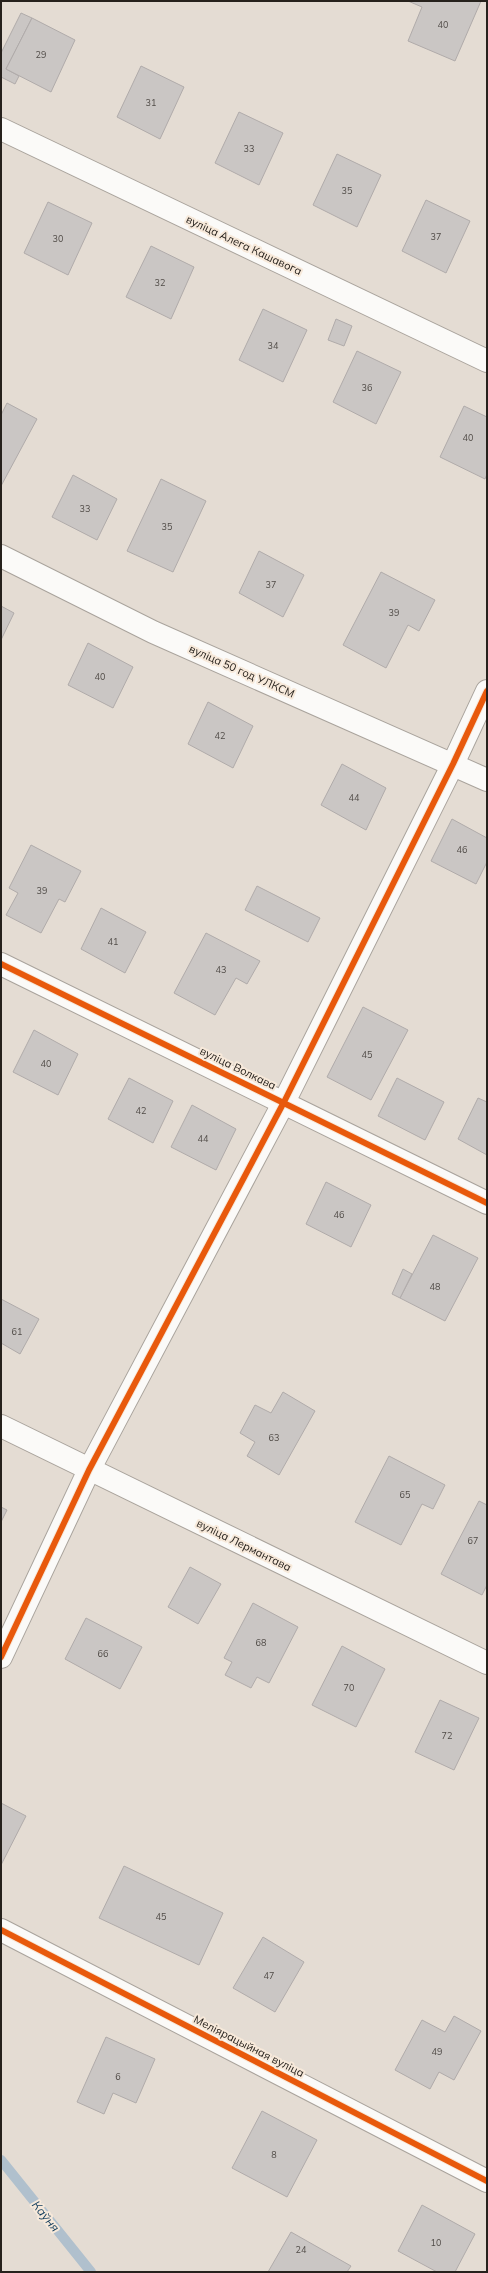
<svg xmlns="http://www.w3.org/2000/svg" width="488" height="2273" font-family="Mulish,sans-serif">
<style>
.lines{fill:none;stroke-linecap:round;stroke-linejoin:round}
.stream{stroke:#b0c0cd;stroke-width:10}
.building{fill:#cac6c4;stroke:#b0abaa}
.minor-casing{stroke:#a9a39c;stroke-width:24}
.minor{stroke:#fbfaf8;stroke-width:22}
.cycleway-casing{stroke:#f7e9da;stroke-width:8}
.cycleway{stroke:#e8590c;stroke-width:6}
.labels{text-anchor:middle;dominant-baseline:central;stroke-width:4;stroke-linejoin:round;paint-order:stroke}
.number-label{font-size:9px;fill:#504b47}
.street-label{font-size:11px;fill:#26211c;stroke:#f7e9da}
.water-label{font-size:12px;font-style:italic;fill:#0e3a5a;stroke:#f7e9da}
</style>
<rect width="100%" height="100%" fill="#e4dcd3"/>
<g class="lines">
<polyline class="stream" points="1,2160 91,2272"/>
</g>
<g class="building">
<polygon points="408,1 481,1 455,61 408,41 422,7"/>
<polygon points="21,13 32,18 6,69 19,76 15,84 1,77 1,53"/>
<polygon points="32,18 75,40 51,92 6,69"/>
<polygon points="141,66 184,87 160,139 117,117"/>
<polygon points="239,112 283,133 259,185 215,163"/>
<polygon points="337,154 381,175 357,227 313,205"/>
<polygon points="426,200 470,221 446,273 402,251"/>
<polygon points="48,202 92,223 68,275 24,253"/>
<polygon points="151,246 194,267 171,319 126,297"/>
<polygon points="263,309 307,330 283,382 239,360"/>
<polygon points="336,319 352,326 344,346 328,340"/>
<polygon points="357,351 401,372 376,424 333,402"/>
<polygon points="7,403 37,419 1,486 1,415"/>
<polygon points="464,406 487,417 487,474 485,479 440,457"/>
<polygon points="73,475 117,499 97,540 52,517"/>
<polygon points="161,479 206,501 173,572 127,551"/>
<polygon points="259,551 304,575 283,617 239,593"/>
<polygon points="381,572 435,600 419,631 408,625 386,668 343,645"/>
<polygon points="1,606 14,613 1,640"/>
<polygon points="88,643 133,667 113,708 68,685"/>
<polygon points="208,702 253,726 233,768 188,744"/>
<polygon points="342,764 386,788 366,830 321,805"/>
<polygon points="452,819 487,838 487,862 476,884 431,861"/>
<polygon points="31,845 81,871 65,902 59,899 41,933 6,915 18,893 9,888"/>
<polygon points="257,886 320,918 308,942 245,910"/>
<polygon points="101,908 146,932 125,973 81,949"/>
<polygon points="206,933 260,961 247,984 236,978 215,1015 174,993"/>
<polygon points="363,1007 408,1030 371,1100 327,1077"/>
<polygon points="34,1030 78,1054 58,1095 13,1072"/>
<polygon points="129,1078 173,1101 153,1143 108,1119"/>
<polygon points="397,1078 444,1102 425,1140 378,1116"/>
<polygon points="478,1098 487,1102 487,1155 458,1139"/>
<polygon points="192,1105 236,1129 216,1170 171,1147"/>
<polygon points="326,1182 371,1205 351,1247 306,1224"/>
<polygon points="433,1235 478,1258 445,1321 400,1298"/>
<polygon points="403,1269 412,1274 400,1298 392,1294"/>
<polygon points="1,1299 39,1319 20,1354 1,1343"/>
<polygon points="283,1392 315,1411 279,1475 247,1456 255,1442 240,1433 255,1405 271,1413"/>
<polygon points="389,1456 445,1485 433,1509 422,1504 401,1545 355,1522"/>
<polygon points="479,1501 487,1505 487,1585 482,1595 441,1574"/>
<polygon points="1,1507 7,1510 1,1522"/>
<polygon points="190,1567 221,1584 198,1624 168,1607"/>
<polygon points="253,1603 298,1627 269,1683 257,1677 251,1688 225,1675 232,1662 224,1658"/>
<polygon points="86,1618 142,1647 120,1689 65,1659"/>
<polygon points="342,1646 385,1669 356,1727 312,1705"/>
<polygon points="440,1700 479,1718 454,1770 415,1752"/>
<polygon points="1,1803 26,1816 1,1865"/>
<polygon points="124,1866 223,1913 199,1965 99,1918"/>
<polygon points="263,1937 304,1962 275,2012 233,1988"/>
<polygon points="454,2016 481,2031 454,2080 439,2072 430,2089 395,2070 422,2020 445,2032"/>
<polygon points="106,2037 155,2059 136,2103 113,2093 104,2114 77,2102"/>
<polygon points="262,2111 317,2140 287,2197 232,2168"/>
<polygon points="422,2205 475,2234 455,2272 437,2272 398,2251"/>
<polygon points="291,2232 351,2266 347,2272 268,2272"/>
</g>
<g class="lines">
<defs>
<g id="minor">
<polyline points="1,129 487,361"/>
<polyline points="1,556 153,632 487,780"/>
<polyline points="1,964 487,1203"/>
<polyline points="1,1426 487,1663"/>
<polyline points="1,1657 89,1470 284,1102 453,764 487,691"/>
<polyline points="1,1930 487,2181"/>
</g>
</defs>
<use href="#minor" class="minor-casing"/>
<use href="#minor" class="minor"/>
<defs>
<g id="cycleway">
<polyline points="1,964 487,1203"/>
<polyline points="1,1657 89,1470 284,1102 453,764 487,691"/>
<polyline points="1,1930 487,2181"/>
</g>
</defs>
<use href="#cycleway" class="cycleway-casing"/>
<use href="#cycleway" class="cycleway"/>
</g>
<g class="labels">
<g class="number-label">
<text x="443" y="24">40</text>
<text x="41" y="54">29</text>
<text x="151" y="102">31</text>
<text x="249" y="148">33</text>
<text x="347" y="190">35</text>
<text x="436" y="236">37</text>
<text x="58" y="238">30</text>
<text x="160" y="282">32</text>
<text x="273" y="345">34</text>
<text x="367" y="387">36</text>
<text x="468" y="437">40</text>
<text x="85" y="508">33</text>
<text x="167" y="526">35</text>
<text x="271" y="584">37</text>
<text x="394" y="612">39</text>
<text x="100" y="676">40</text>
<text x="220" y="735">42</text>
<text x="354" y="797">44</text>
<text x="462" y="849">46</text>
<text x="42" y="890">39</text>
<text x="113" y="941">41</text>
<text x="221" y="969">43</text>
<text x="367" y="1054">45</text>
<text x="46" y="1063">40</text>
<text x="141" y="1110">42</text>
<text x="203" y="1138">44</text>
<text x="339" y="1214">46</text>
<text x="435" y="1286">48</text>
<text x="17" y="1331">61</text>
<text x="274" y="1437">63</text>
<text x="405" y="1494">65</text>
<text x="473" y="1540">67</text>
<text x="261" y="1642">68</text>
<text x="103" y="1653">66</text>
<text x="349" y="1687">70</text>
<text x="447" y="1735">72</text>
<text x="161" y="1916">45</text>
<text x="269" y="1975">47</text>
<text x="437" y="2051">49</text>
<text x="118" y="2076">6</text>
<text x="274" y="2154">8</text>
<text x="436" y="2242">10</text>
<text x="301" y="2249">24</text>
</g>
<g class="street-label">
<text transform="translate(244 245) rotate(25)">вуліца Алега Кашавога</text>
<text transform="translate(242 671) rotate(24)">вуліца 50 год УЛКСМ</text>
<text transform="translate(238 1068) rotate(26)">вуліца Волкава</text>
<text transform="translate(244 1545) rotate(26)">вуліца Лермантава</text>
<text transform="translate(249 2046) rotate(27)">Меліярацыйная вуліца</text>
</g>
<g class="water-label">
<text transform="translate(46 2216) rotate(51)">Каўня</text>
</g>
</g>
<rect width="488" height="2273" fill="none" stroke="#26211c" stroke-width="4"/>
</svg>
